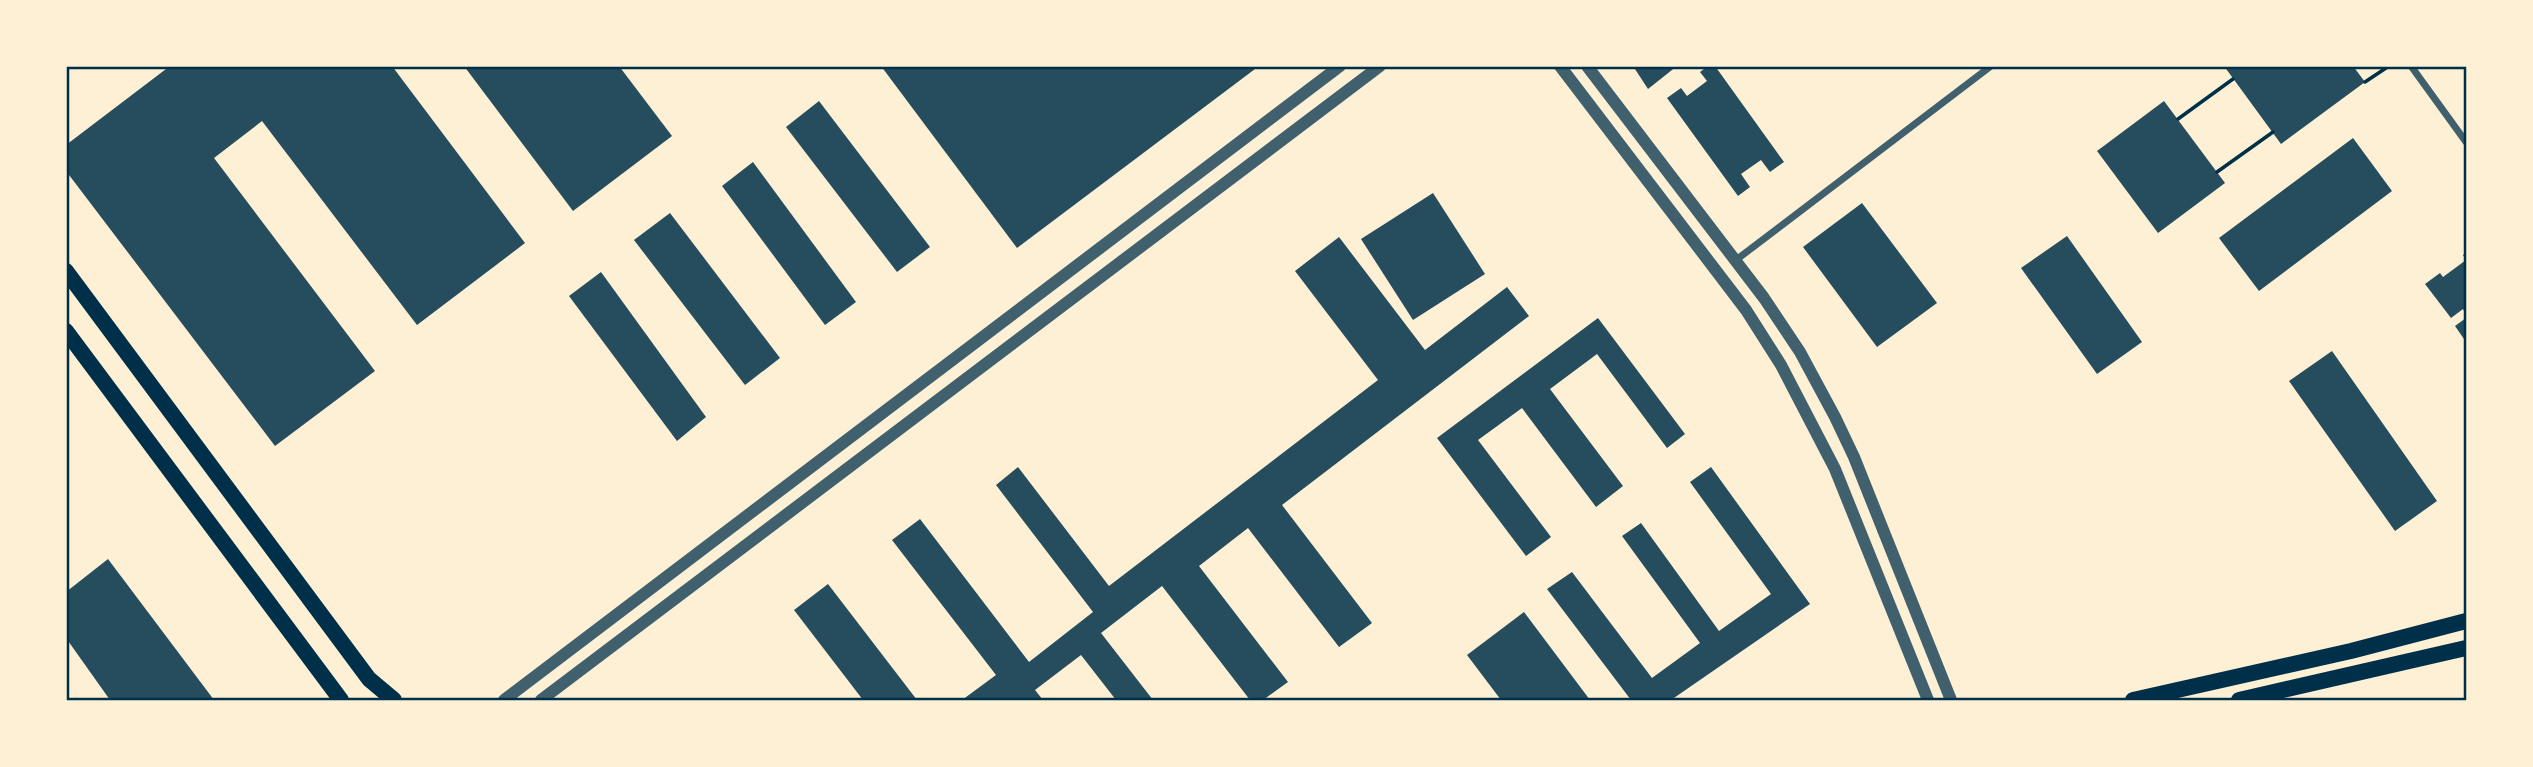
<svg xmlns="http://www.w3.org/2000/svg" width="2533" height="767" font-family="'Sofia Sans Condensed',sans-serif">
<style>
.building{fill:#264d5e}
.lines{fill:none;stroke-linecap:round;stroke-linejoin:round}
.path{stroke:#003049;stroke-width:3.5}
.minor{stroke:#3f606c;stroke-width:7}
.tertiary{stroke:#3f606c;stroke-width:12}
.primary{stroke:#003049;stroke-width:16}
.neatline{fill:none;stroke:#003049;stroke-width:2.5}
</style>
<rect width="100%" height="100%" fill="#fdf0d5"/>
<g class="building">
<polygon points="170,66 392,66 525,243 417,325 262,121 214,158 375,371 275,446 66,171 66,145"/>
<polygon points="464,66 619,66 672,136 573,211"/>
<polygon points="881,66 1259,66 1017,248"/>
<polygon points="1633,66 1677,66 1648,89"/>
<polygon points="1708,66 1715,66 1784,162 1770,172 1761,160 1741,174 1750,187 1738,196 1667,98 1681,88 1687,96 1707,81 1700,72"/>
<polygon points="2224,66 2353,66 2365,82 2281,144"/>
<polygon points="819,101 930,247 897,272 786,127"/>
<polygon points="2164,101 2225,183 2158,233 2097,151"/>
<polygon points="2353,138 2392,191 2259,291 2219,238"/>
<polygon points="753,162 856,302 825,325 722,186"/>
<polygon points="1433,193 1485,274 1413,320 1361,239"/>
<polygon points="1862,203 1937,303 1877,347 1803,247"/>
<polygon points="670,213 780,358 745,385 634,240"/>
<polygon points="2067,236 2142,342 2097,374 2021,268"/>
<polygon points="1339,237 1425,350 1507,287 1529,316 1282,505 1372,623 1339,647 1248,528 1199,566 1288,682 1263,700 1250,700 1162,586 1101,633 1153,700 1116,700 1081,655 1035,690 1043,700 962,700 996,675 892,540 920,519 1029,662 1093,612 996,485 1018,467 1109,586 1378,380 1295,271"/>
<polygon points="2466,253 2466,315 2463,309 2451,318 2425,284 2440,273 2443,277 2466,260 2463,255"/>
<polygon points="601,272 706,417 677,441 569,296"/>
<polygon points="1598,318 1685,434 1667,448 1597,354 1550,389 1623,486 1596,507 1522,408 1478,440 1551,537 1526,556 1437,438"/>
<polygon points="2466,318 2466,342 2455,326"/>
<polygon points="2332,351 2437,501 2395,531 2289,381"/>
<polygon points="1711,467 1810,604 1671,700 1631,700 1547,589 1572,572 1652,678 1700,643 1622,536 1641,523 1719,631 1771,594 1690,482"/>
<polygon points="108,559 214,700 110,700 66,638 66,592"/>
<polygon points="828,584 917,700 863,700 794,610"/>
<polygon points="1524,612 1590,700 1501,700 1467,655"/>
</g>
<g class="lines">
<g class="path">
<polyline points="2365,82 2389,66"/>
<polyline points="2178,119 2233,79"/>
<polyline points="2217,172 2273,132"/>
</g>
<g class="minor">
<polyline points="2411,66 2466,142"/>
<polyline points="1736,260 1991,66"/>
</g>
<g class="tertiary">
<polyline points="1560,66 1746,310 1781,365 1835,469 1928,700"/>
<polyline points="1587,66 1764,298 1800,352 1835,417 1854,457 1951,700"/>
<polyline points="504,700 1340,66"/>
<polyline points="541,700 1380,66"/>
</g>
<g class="primary">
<polyline points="66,271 369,679 394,700"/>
<polyline points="66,331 341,700"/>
<polyline points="2133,700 2351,651 2466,621"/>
<polyline points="2239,700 2466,648"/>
</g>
</g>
<rect width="2533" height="767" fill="none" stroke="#fdf0d5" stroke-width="136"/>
<rect x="68" y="68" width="2397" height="631" class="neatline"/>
</svg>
